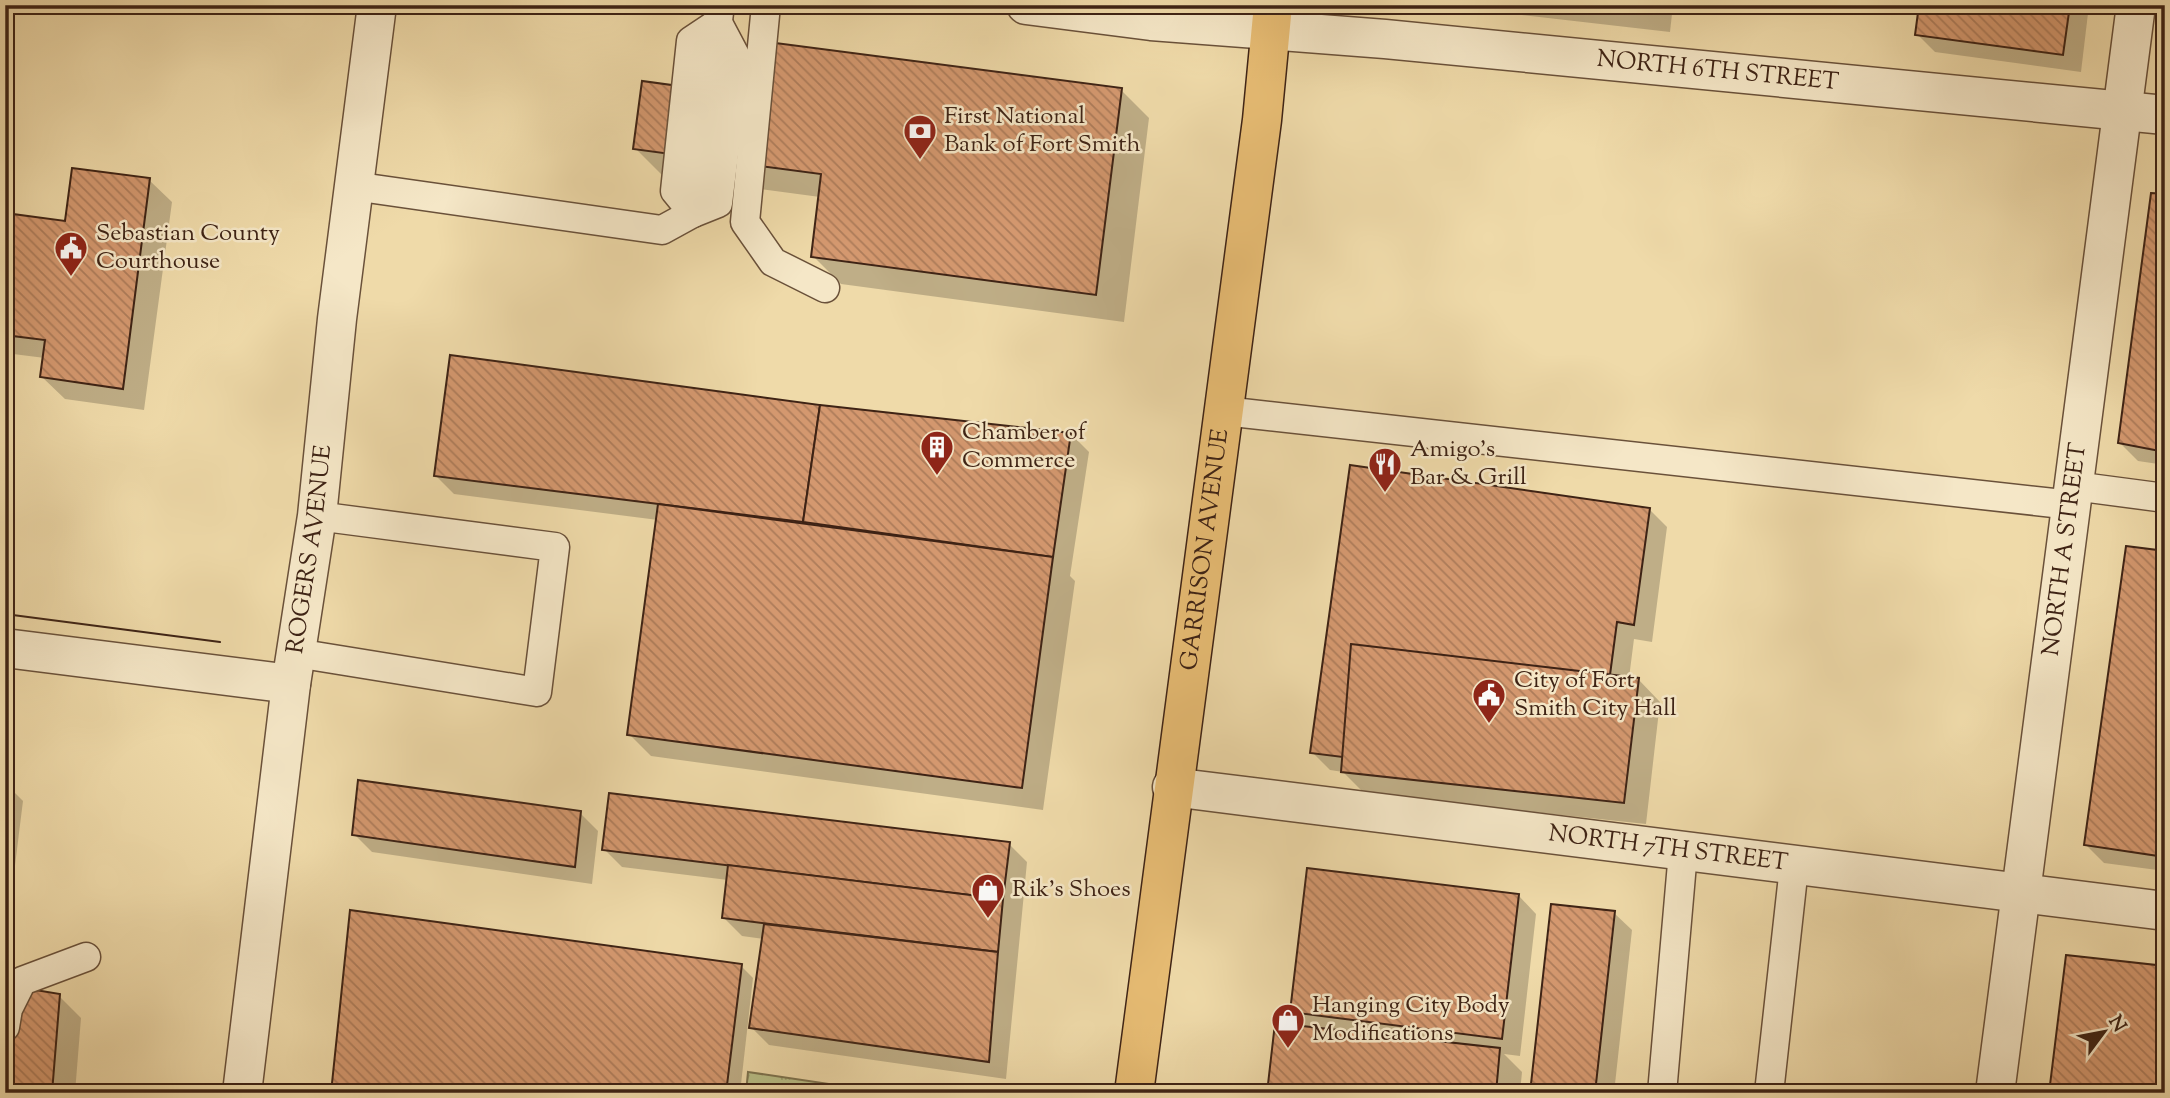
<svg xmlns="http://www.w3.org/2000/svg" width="2170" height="1098" font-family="'Sorts Mill Goudy',serif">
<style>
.park{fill:url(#park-tufts);stroke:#7c724e;stroke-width:2}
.shadow{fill:#0003}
.building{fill:url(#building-back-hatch);stroke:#3e2315;stroke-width:2}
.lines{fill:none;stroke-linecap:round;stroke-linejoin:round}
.service-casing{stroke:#6a513a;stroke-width:31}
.minor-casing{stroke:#6a513a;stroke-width:41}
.tertiary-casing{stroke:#6a513a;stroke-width:41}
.primary-casing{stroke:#3e2315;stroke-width:41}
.service{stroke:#f5e7c7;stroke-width:28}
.minor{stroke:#f5e7c7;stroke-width:38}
.tertiary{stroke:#f5e7c7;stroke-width:38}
.primary{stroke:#e8bd74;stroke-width:38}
.tram{stroke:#3e2315;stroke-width:2}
.labels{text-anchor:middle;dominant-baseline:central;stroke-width:5;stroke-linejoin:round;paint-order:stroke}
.street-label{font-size:24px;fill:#3e2315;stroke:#f5e7c7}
.poi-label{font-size:24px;fill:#3e2315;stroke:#f5e7c7;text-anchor:start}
</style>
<defs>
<pattern id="park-tufts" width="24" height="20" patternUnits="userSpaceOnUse" patternTransform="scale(1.75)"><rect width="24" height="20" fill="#b9c088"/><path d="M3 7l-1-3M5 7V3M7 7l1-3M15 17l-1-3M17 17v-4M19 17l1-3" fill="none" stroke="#989c6e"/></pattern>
<pattern id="building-back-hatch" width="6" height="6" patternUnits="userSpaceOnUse" patternTransform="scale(1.75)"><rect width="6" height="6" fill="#d4986f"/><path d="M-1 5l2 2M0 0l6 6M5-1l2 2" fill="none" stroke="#ad7c5a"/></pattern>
</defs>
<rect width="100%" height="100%" fill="#efdaa9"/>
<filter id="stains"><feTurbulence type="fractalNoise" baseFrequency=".00286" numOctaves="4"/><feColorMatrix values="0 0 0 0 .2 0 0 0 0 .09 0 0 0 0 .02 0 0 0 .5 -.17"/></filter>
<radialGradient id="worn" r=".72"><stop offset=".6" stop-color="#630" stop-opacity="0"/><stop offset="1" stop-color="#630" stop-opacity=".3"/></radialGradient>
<polygon class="park" points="748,1072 889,1093 746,1093"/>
<g class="shadow">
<polygon points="1435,5 1673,5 1670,32"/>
<polygon points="1921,5 2089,5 2081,72 1935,52 1917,34"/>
<polygon points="1121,90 1149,118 1124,322 841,284 813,256 820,197 663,176 635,148"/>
<polygon points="149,180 172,202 144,410 65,399 42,377 45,358 5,353 5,215 66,223"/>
<polygon points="2165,195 2165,465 2138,461 2120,443"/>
<polygon points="820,406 1071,434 1089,452 1070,576 1075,581 1043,810 651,756 629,734 658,520 454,494 436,476"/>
<polygon points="1649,509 1667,527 1652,642 1634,639 1629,678 1638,679 1660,702 1646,824 1365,794 1343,772 1330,770 1312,752"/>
<polygon points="2165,553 2165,871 2104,863 2086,845"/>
<polygon points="5,783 23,801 5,946"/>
<polygon points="580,813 598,831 592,884 372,852 354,834"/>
<polygon points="1009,844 1027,862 1006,1079 769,1045 751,1027 764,939 742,936 724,918 728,880 622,867 604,849"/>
<polygon points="1519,896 1536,914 1520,1056 1504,1054 1522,1072 1520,1093 1269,1093 1308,1029 1291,1012"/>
<polygon points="1614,913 1632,930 1614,1093 1532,1093"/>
<polygon points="741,966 753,978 740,1093 332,1093"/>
<polygon points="59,996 81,1018 75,1093 5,1093"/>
</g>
<g class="building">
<polygon points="1598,5 1649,5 1648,11"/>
<polygon points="1919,5 2070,5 2063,55 1915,35"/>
<polygon points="752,40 1122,88 1096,295 811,257 821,174 633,149 642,81 745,95"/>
<polygon points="72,168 150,178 123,389 40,377 45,340 5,335 5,213 65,221"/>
<polygon points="2151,193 2165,194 2165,452 2118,443"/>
<polygon points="450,355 820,405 803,522 434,476"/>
<polygon points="820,405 1071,433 1053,557 803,522"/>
<polygon points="1350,465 1650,508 1634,625 1617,622 1595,788 1310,753"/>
<polygon points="658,504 1053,557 1022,788 627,735"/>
<polygon points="2126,546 2165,551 2165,857 2084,845"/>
<polygon points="1351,644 1639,678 1624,803 1341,772"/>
<polygon points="358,780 581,811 575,867 352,835"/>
<polygon points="609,793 1010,842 1003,899 602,850"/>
<polygon points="728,865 1003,899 998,952 722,918"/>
<polygon points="1307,868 1519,894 1502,1039 1290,1012"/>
<polygon points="1551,904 1615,911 1595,1093 1530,1093"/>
<polygon points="350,910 742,964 726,1093 331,1093"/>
<polygon points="764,924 998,952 989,1062 749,1028"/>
<polygon points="2066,955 2165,966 2165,1093 2049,1093"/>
<polygon points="5,985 60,994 52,1093 5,1093"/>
<polygon points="1275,1023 1500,1048 1496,1093 1267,1093"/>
</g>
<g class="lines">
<defs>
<g id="service">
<polyline points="766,5 745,222 773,262 825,288"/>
<polygon points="718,23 736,57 718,203 693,213 675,191 691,41"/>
<polyline points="353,186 662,230 693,213 720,5"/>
<polyline points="1224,411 2072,505"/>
<polyline points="2074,486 2165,498"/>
<polyline points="296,653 537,692 555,547 317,516"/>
<polyline points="5,1027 8,1009 22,981 86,957"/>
<polyline points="1662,1093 1683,852"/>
<polyline points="1769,1093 1794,867"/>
</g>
<g id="minor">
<polyline points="5,648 291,684"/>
<path id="s1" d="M1172 787 2165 911"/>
</g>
<g id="tertiary">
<path id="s2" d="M1026 5 1151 21 1385 39 2165 115"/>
<path id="s3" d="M242 1093 291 684 317 516 337 319 377 5"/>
<path id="s4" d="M1995 1093 2136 5"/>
</g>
<g id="primary">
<path id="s5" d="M1134 1093 1262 120 1273 5"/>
</g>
</defs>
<use href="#service" class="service-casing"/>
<use href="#minor" class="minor-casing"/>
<use href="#tertiary" class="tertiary-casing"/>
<use href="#primary" class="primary-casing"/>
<use href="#service" class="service"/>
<use href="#minor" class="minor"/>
<use href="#tertiary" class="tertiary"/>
<use href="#primary" class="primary"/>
<polyline class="tram" points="5,614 220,642"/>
</g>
<defs>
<symbol id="bank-pin" viewBox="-11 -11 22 30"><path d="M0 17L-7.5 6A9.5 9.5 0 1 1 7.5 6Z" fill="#8f2418" stroke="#f5e7c7"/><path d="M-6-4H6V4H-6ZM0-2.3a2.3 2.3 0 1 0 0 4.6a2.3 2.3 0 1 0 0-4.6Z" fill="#fff"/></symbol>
<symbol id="civic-pin" viewBox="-11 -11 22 30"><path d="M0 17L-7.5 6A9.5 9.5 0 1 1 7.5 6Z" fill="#8f2418" stroke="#f5e7c7"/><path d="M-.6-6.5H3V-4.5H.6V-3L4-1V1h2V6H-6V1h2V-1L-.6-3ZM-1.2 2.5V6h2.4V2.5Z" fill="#fff"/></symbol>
<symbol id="building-pin" viewBox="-11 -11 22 30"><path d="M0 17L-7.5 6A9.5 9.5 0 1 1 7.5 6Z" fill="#8f2418" stroke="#f5e7c7"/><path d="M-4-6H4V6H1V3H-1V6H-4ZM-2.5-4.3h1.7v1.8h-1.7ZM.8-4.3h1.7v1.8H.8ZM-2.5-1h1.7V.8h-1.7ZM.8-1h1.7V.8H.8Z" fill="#fff"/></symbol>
<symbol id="restaurant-pin" viewBox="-11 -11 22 30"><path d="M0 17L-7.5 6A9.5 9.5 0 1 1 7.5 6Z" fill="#8f2418" stroke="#f5e7c7"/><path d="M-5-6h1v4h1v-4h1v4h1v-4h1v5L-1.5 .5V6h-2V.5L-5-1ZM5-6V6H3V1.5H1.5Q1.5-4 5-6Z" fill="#fff"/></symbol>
<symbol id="shop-pin" viewBox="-11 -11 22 30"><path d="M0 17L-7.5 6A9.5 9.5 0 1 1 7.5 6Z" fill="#8f2418" stroke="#f5e7c7"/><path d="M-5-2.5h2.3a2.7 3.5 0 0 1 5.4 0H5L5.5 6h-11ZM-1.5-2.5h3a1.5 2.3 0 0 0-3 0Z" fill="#fff"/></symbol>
</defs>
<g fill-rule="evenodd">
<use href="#bank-pin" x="901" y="112" width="38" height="52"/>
<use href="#civic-pin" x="52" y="229" width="38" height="52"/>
<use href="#building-pin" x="918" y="428" width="38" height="52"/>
<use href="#restaurant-pin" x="1366" y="445" width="38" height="52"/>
<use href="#civic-pin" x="1470" y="676" width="38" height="52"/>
<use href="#shop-pin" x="969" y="871" width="38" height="52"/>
<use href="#shop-pin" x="1269" y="1001" width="38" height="52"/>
</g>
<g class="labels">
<g class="street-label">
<text stroke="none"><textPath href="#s2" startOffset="695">NORTH 6TH STREET</textPath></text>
<text stroke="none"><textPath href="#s3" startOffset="548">ROGERS AVENUE</textPath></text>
<text stroke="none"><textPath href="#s5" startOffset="548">GARRISON AVENUE</textPath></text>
<text stroke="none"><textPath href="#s4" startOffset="548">NORTH A STREET</textPath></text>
<text stroke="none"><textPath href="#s1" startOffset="500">NORTH 7TH STREET</textPath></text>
</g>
<g class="poi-label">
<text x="944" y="117">First National<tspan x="944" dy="28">Bank of Fort Smith</tspan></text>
<text x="96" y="234">Sebastian County<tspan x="96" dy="28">Courthouse</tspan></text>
<text x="962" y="433">Chamber of<tspan x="962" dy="28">Commerce</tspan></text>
<text x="1410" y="450">Amigo's<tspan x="1410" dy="28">Bar &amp; Grill</tspan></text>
<text x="1514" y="681">City of Fort<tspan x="1514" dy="28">Smith City Hall</tspan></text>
<text x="1012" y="890">Rik's Shoes</text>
<text x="1312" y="1006">Hanging City Body<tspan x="1312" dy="28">Modifications</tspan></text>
</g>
</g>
<rect width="2170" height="1098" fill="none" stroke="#efdaa9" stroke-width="28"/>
<rect x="7" y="7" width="2156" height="1084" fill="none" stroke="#3e2315" stroke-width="3.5"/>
<rect x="14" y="14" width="2142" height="1070" fill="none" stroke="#3e2315" stroke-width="2"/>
<g transform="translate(2104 1032) rotate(58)" stroke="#f5e7c7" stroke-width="5" paint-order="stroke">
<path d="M0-5L12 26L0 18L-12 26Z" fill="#3e2315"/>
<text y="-10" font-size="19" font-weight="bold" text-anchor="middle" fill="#3e2315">N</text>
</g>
<rect width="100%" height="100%" filter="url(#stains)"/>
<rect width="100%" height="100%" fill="url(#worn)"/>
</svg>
